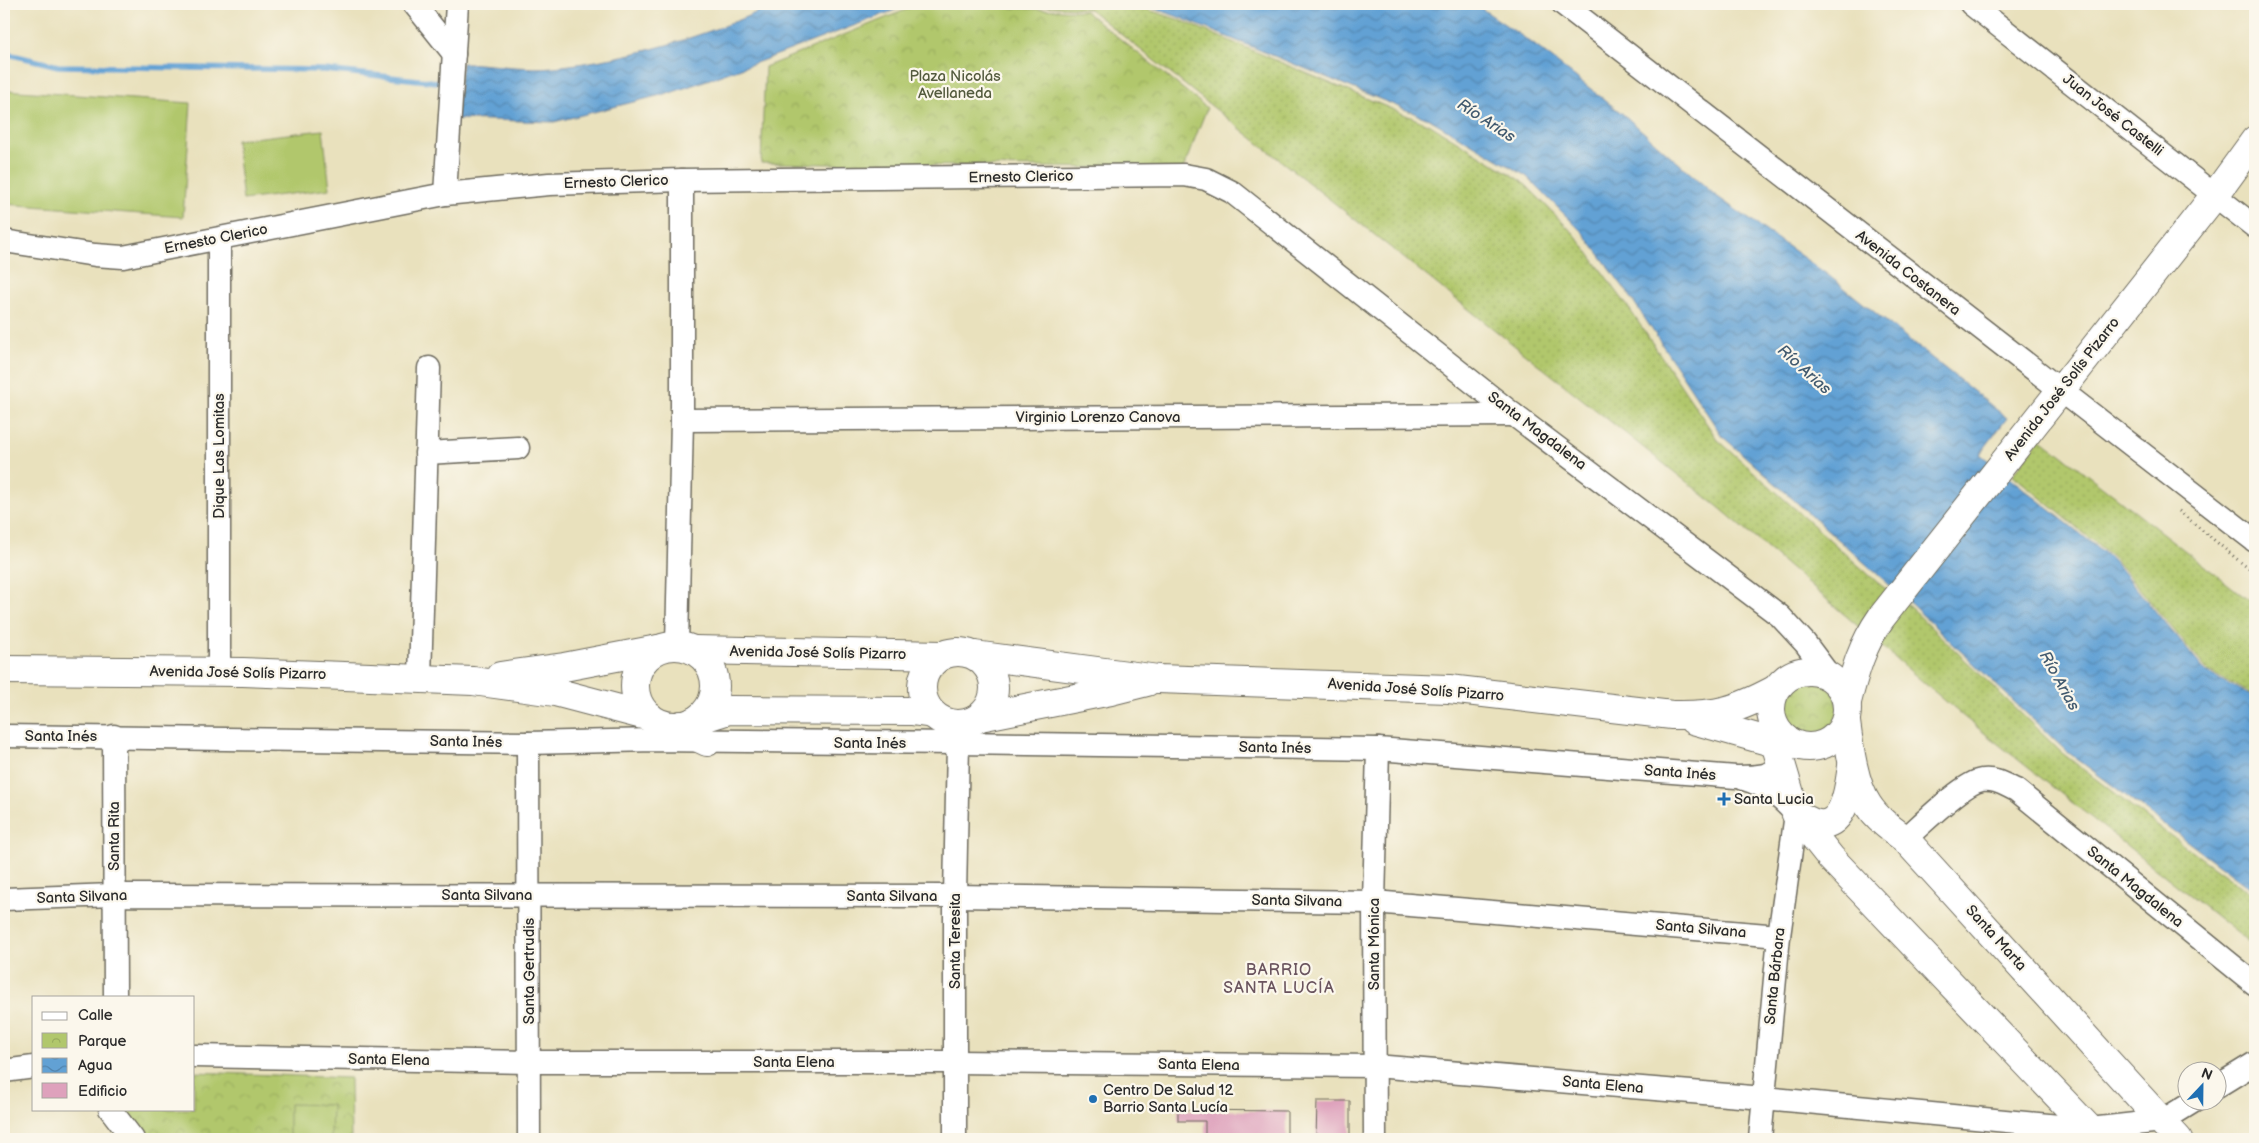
<svg xmlns="http://www.w3.org/2000/svg" width="2259" height="1143" font-family="'Balsamiq Sans',sans-serif">
<style>
.grass{fill:url(#grass-dots);stroke:#6e794c}
.park{fill:url(#park-crowns);stroke:#6e794c}
.pitch{fill:#b1c76c;stroke:#6e794c}
.water{fill:url(#water-waves);stroke:#466680}
.lines{fill:none;stroke-linecap:round;stroke-linejoin:round}
.stream{stroke:#62a1d4;stroke-width:5.5}
.building{fill:#dea1bc}
.street-casing{stroke:#6e6b5e;stroke-width:25}
.secondary-casing{stroke:#6e6b5e;stroke-width:30}
.path{stroke:#6e6b5e;stroke-width:3;stroke-dasharray:1 4;stroke-linecap:butt}
.street{stroke:#fff;stroke-width:22}
.secondary{stroke:#fff;stroke-width:28}
.poi-dot{fill:#1f6fb2;stroke:#fbf7ec;stroke-width:2}
.labels{text-anchor:middle;dominant-baseline:central;stroke-width:4.5;stroke-linejoin:round;paint-order:stroke}
.park-label{font-size:15px;fill:#535a3e;stroke:#fbf7ec}
.street-label{font-size:15px;fill:#2b2b2b;stroke:#fbf7ec}
.poi-label{font-size:15px;fill:#2b2b2b;stroke:#fbf7ec;text-anchor:start}
.water-label{font-size:16px;font-style:italic;fill:#415a6f;stroke:#fbf7ec}
.neighbourhood-label{font-size:16px;letter-spacing:1px;fill:#6a545e;stroke:#fbf7ec}
</style>
<defs>
<pattern id="grass-dots" width="8" height="8" patternUnits="userSpaceOnUse" patternTransform="scale(1.25)"><rect width="8" height="8" fill="#b1c76c"/><path d="M2 2h.1M6 6h.1" fill="none" stroke="#98ab5e" stroke-width="1.8" stroke-linecap="round"/></pattern>
<pattern id="park-crowns" width="20" height="18" patternUnits="userSpaceOnUse" patternTransform="scale(1.25)"><rect width="20" height="18" fill="#b1c76c"/><path d="M2 6a3 3 0 1 1 6 0M12 15a3 3 0 1 1 6 0" fill="none" stroke="#98ab5e"/></pattern>
<pattern id="water-waves" width="16" height="10" patternUnits="userSpaceOnUse" patternTransform="scale(1.25)"><rect width="16" height="10" fill="#62a1d4"/><path d="M0 5q4-4 8 0t8 0" fill="none" stroke="#5183ac"/></pattern>
</defs>
<rect width="100%" height="100%" fill="#fbf7ec"/>
<filter id="ink" filterUnits="userSpaceOnUse"><feTurbulence type="fractalNoise" baseFrequency=".02" numOctaves="2"/><feDisplacementMap in="SourceGraphic" scale="10" xChannelSelector="R" yChannelSelector="G"/><feConvolveMatrix kernelMatrix="1 2 1 2 8 2 1 2 1" color-interpolation-filters="sRGB"/></filter>
<filter id="wash" filterUnits="userSpaceOnUse"><feTurbulence type="fractalNoise" baseFrequency=".0096" numOctaves="4" result="noise"/><feDisplacementMap in="SourceGraphic" scale="20" xChannelSelector="R" yChannelSelector="G"/><feGaussianBlur stdDeviation="1.12" result="paint"/><feColorMatrix in="noise" values="0 0 0 0 0 0 0 0 0 0 0 0 0 0 0 0 0 1.4 0 .05"/><feComposite in="paint" operator="in"/></filter>
<g filter="url(#wash)">
<rect width="100%" height="100%" fill="#e9e1bd"/>
<g class="grass">
<polygon points="1010,4 1130,4 1180,20 1432,126 1522,181 1576,236 1626,304 1717,439 1878,583 1912,609 2062,753 2153,823 2255,897 2255,947 1964,717 1721,509 1089,9"/>
<polygon points="2040,438 2255,605 2255,696 2208,671 2113,557 2013,475"/>
</g>
<g class="park">
<polygon points="920,4 1085,11 1207,108 1183,169 761,163 765,67"/>
<circle cx="1811" cy="708" r="27"/>
<polygon points="194,1072 350,1078 351,1139 145,1139 121,1109 194,1109"/>
</g>
<g class="pitch">
<polygon points="4,90 191,103 183,217 4,204"/>
<polygon points="323,130 330,189 243,200 236,140"/>
<polygon points="289,1104 332,1105 331,1139 289,1139"/>
</g>
<g class="water">
<path d="M775 4H911L761 61 673 92 554 122 456 119 462 63C489 64 527 70 553 67 630 59 705 37 775 4Z"/>
<polygon points="1140,4 1475,4 1532,43 1624,115 1715,195 1828,275 2007,418 1980,454 2112,559 2206,672 2255,698 2255,892 2065,750 1912,605 1722,436 1630,296 1584,234 1526,176 1431,120 1176,16"/>
</g>
<g class="lines">
<polyline class="stream" points="4,53 58,66 325,70 447,83"/>
</g>
<g id="blocks">
<g class="building">
<polygon points="1317,1101 1350,1101 1350,1139 1316,1139"/>
<polygon points="1178,1110 1287,1111 1287,1139 1205,1139 1205,1121 1178,1121"/>
</g>
</g>
</g>
<g filter="url(#ink)">
<use href="#blocks" fill-opacity="0" stroke="#6e6b5e" stroke-width="1"/>
<g class="lines">
<defs>
<g id="street">
<polyline points="414,4 454,54"/>
<polyline points="1563,4 2255,541"/>
<polyline points="1971,4 2255,227"/>
<polyline points="445,194 457,4"/>
<polyline points="219,239 219,672"/>
<polyline points="4,241 95,255 123,257 445,194 549,184 682,180 1184,175 1206,179 1232,192 1514,415 1780,616 1805,643 1832,679"/>
<polyline points="682,420 1514,415"/>
<polyline points="426,453 518,448"/>
<polyline points="677,645 682,420 682,180"/>
<polyline points="420,678 429,368"/>
<polyline points="941,720 958,743"/>
<path d="M4 736 528 743 654 740 958 743 1378 749 1736 777C1754 776 1770 779 1782 763"/>
<polyline points="114,736 115,997"/>
<polyline points="528,743 529,1139"/>
<path d="M1744 779C1767 786 1780 797 1796 814L1779 936 1760 1139"/>
<path d="M1905 839C1921 825 1964 782 1982 780 1995 778 2005 785 2016 790L2255 984"/>
<polyline points="4,899 114,895 955,896 1374,902 1779,936"/>
<polyline points="194,1056 529,1062 955,1062 1375,1066 1764,1098 2090,1129 2162,1121 2196,1100"/>
<polyline points="4,1071 34,1067"/>
<polyline points="2216,1087 2255,1063"/>
<polyline points="110,1109 133,1139"/>
<polyline points="955,1139 955,896 958,743 966,723"/>
<polyline points="1375,1139 1374,902 1378,749"/>
</g>
<g id="secondary">
<circle cx="675" cy="686" r="40"/>
<polyline points="694,650 943,655"/>
<circle cx="958" cy="688" r="36"/>
<path d="M974 655 1158 679 1449 689 1672 715C1717 716 1737 710 1776 689"/>
<polyline points="4,670 243,672 473,681 555,692 650,717"/>
<circle cx="1809" cy="709" r="38"/>
<polyline points="500,676 564,667 658,649"/>
<path d="M1847 702C1855 671 1862 645 1881 618L2215 195 2255 140"/>
<polyline points="980,717 1111,691 1147,682"/>
<polyline points="1693,720 1775,743 1792,744"/>
<polyline points="694,721 729,710 911,711 933,714"/>
<path d="M1846 722C1849 745 1854 785 1868 805 1877 819 1891 829 1905 839L2178 1139"/>
<polyline points="1773,724 1775,743 1796,814 1831,858 2099,1139"/>
<polyline points="681,725 690,734 707,742"/>
<path d="M1796 814C1802 817 1808 821 1814 823 1845 832 1849 786 1852 766"/>
</g>
</defs>
<use href="#street" class="street-casing"/>
<use href="#secondary" class="secondary-casing"/>
<polyline class="path" points="2179,511 2255,574"/>
<use href="#street" class="street"/>
<use href="#secondary" class="secondary"/>
</g>
</g>
<g class="poi-dot">
<path d="M1721.5 791.5h5v5h5v5h-5v5h-5v-5h-5v-5h5z"/>
<circle cx="1093" cy="1099" r="5"/>
</g>
<g class="labels">
<g class="park-label">
<text x="955" y="76">Plaza Nicolás<tspan x="955" dy="17">Avellaneda</tspan></text>
</g>
<g class="street-label">
<text transform="translate(2113 115) rotate(38)">Juan José Castelli</text>
<text transform="translate(1021 177) rotate(-1)">Ernesto Clerico</text>
<text transform="translate(616 182) rotate(-2)">Ernesto Clerico</text>
<text transform="translate(216 239) rotate(-11)">Ernesto Clerico</text>
<text transform="translate(1908 273) rotate(38)">Avenida Costanera</text>
<text transform="translate(2062 389) rotate(-52)">Avenida José Solís Pizarro</text>
<text x="1098" y="417">Virginio Lorenzo Canova</text>
<text transform="translate(1537 431) rotate(37)">Santa Magdalena</text>
<text transform="translate(219 456) rotate(-90)">Dique Las Lomitas</text>
<text transform="translate(818 653) rotate(1)">Avenida José Solís Pizarro</text>
<text transform="translate(238 673) rotate(1)">Avenida José Solís Pizarro</text>
<text transform="translate(1416 690) rotate(4)">Avenida José Solís Pizarro</text>
<text x="61" y="736">Santa Inés</text>
<text transform="translate(466 742) rotate(1)">Santa Inés</text>
<text x="870" y="743">Santa Inés</text>
<text transform="translate(1275 748) rotate(1)">Santa Inés</text>
<text transform="translate(1680 773) rotate(4)">Santa Inés</text>
<text transform="translate(114 836) rotate(-90)">Santa Rita</text>
<text transform="translate(2135 887) rotate(39)">Santa Magdalena</text>
<text x="487" y="895">Santa Silvana</text>
<text x="892" y="896">Santa Silvana</text>
<text transform="translate(82 897) rotate(-2)">Santa Silvana</text>
<text transform="translate(1297 901) rotate(1)">Santa Silvana</text>
<text transform="translate(1701 929) rotate(5)">Santa Silvana</text>
<text transform="translate(1996 938) rotate(48)">Santa Marta</text>
<text transform="translate(955 941) rotate(-90)">Santa Teresita</text>
<text transform="translate(1374 944) rotate(-90)">Santa Mónica</text>
<text transform="translate(529 971) rotate(-90)">Santa Gertrudis</text>
<text transform="translate(1775 976) rotate(-84)">Santa Bárbara</text>
<text transform="translate(389 1060) rotate(1)">Santa Elena</text>
<text x="794" y="1062">Santa Elena</text>
<text transform="translate(1199 1065) rotate(1)">Santa Elena</text>
<text transform="translate(1603 1085) rotate(5)">Santa Elena</text>
</g>
<g class="poi-label">
<text x="1734" y="799">Santa Lucia</text>
<text x="1103" y="1090">Centro De Salud 12<tspan x="1103" dy="17">Barrio Santa Lucía</tspan></text>
</g>
<g class="water-label">
<text transform="translate(1486 121) rotate(33)">Río Arias</text>
<text transform="translate(1804 370) rotate(42)">Río Arias</text>
<text transform="translate(2059 681) rotate(61)">Río Arias</text>
</g>
<g class="neighbourhood-label">
<text x="1279" y="970">BARRIO<tspan x="1279" dy="18">SANTA LUCÍA</tspan></text>
</g>
</g>
<rect width="2259" height="1143" fill="none" stroke="#fbf7ec" stroke-width="20"/>
<rect x="32" y="996" width="162" height="115" fill="#fbf7ec" stroke="#a8a59f"/>
<rect x="42" y="1012" width="25" height="8" fill="#ffffff" stroke="#a8a59f"/>
<text x="78" y="1020" font-size="15" fill="#2b2b2b">Calle</text>
<rect x="42" y="1033" width="25" height="15" fill="url(#park-crowns)" stroke="#a8a59f"/>
<text x="78" y="1046" font-size="15" fill="#2b2b2b">Parque</text>
<rect x="42" y="1058" width="25" height="15" fill="url(#water-waves)" stroke="#a8a59f"/>
<text x="78" y="1070" font-size="15" fill="#2b2b2b">Agua</text>
<rect x="42" y="1083" width="25" height="15" fill="#dea1bc" stroke="#a8a59f"/>
<text x="78" y="1096" font-size="15" fill="#2b2b2b">Edificio</text>
<g transform="translate(2202 1086) rotate(22)"><circle r="24" fill="#fbf7ec" stroke="#a8a59f"/>
<path d="M0-4L9 19L0 12L-9 19Z" fill="#1f6fb2"/>
<text y="-8" font-size="14" font-weight="bold" text-anchor="middle" fill="#2b2b2b">N</text>
</g>
</svg>
